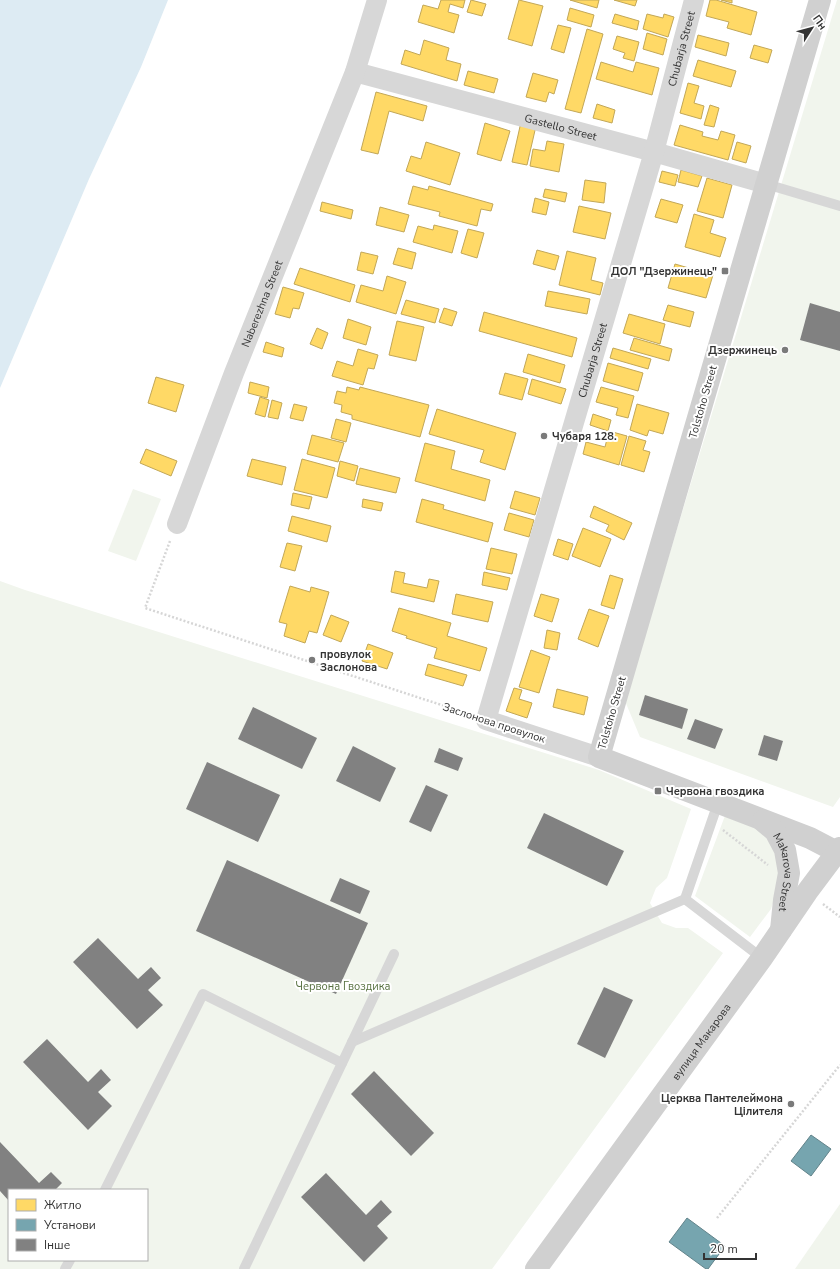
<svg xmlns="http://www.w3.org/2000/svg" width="840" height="1269" font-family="'Nunito Sans',sans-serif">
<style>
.green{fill:#f1f5ed;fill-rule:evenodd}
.water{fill:#ddebf3}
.homes{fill:#ffd966;stroke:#c2a757}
.public{fill:#76a5af;stroke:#62838a}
.building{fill:#818181}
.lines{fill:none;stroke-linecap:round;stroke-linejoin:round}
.path{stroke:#d6d6d6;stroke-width:2.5;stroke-dasharray:2 2;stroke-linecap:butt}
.service{stroke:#d7d7d7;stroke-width:10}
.minor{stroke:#d7d7d7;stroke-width:20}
.secondary{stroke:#d0d0d0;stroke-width:22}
.poi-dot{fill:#7a7a7a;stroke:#fff;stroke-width:1.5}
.labels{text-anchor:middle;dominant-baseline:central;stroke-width:4;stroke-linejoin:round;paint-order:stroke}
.street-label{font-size:11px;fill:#333;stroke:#fff}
.poi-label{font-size:11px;font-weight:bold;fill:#333;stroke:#fff;text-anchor:end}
.park-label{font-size:11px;fill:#56703f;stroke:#fff}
</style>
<rect width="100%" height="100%" fill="#fff"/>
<g class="green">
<polygon points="837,0 840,0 840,797 833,807 640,737 625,701"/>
<polygon points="133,489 161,499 136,561 108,551"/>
<path d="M0 581 25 590 599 770 691 809 667 878 656 888 650 903 662 923 676 928H688L723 953 492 1269H0ZM9 1190H147V1260H9Z"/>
<polygon points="726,813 751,822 774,845 780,878 776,894 771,909 750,937 695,896"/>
<polygon points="840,1204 840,1269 795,1269"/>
</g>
<polygon class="water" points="0,0 168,0 141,67 89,179 0,388"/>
<g class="homes">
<polygon points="441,0 465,0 463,8 450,4 448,12 459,15 454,33 418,22 423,5 438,9"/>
<polygon points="471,0 486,4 482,16 467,12"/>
<polygon points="519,0 543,6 532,46 508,39"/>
<polygon points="570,0 599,0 597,8"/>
<polygon points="614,0 637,0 635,6"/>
<polygon points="710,0 716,0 757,12 751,35 727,28 729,22 706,16"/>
<polygon points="721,0 732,0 732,3"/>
<polygon points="570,8 594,15 591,27 567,20"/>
<polygon points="615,14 639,21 637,30 612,23"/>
<polygon points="647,14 663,18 664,14 674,17 668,37 643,29"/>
<polygon points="558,25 571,28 564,53 551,49"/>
<polygon points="587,29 603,34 581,113 565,109"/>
<polygon points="647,33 667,39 663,55 643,49"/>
<polygon points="698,35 729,43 726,56 695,47"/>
<polygon points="617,36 639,42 634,61 623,58 625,53 613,49"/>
<polygon points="424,40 449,48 446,60 461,64 457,81 401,64 405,50 420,55"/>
<polygon points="754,45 772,50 768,63 750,58"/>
<polygon points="698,60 736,71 731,87 693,76"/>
<polygon points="601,62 633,72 636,62 659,68 652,95 596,79"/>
<polygon points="468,71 498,79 494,93 464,85"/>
<polygon points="533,73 558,80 554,94 549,92 546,102 526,97"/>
<polygon points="688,83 699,86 694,103 704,106 701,119 680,113"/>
<polygon points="376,92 427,106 423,121 389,111 378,154 361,150"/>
<polygon points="597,104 615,110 612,123 593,118"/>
<polygon points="710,105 719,108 714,127 704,125"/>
<polygon points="521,122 536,126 527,165 512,162"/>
<polygon points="485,123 510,131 501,161 477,154"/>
<polygon points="680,125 703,132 702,136 718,140 721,131 735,135 728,160 674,145"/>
<polygon points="547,141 564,144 559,172 530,166 533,149 545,151"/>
<polygon points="426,142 460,153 450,185 406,171 411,156 421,159"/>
<polygon points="737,142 751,146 746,163 732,159"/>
<polygon points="681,170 702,176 698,187 678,182"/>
<polygon points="662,171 678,175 675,186 659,182"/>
<polygon points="707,178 732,185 723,218 697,211"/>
<polygon points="585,180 606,183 604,203 582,200"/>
<polygon points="413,186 428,190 429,186 493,204 491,211 481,209 477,226 439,216 440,212 408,204"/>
<polygon points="545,189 567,193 565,202 543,197"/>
<polygon points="535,198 549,202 546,215 532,212"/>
<polygon points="661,199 683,205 677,223 655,217"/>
<polygon points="322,202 353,210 351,219 320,211"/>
<polygon points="579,206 611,213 605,239 573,232"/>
<polygon points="380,207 409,215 404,232 376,225"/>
<polygon points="694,214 714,220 710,233 726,238 720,257 685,247"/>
<polygon points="434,225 458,231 452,253 413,242 418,226 433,230"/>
<polygon points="468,229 484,233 477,258 461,253"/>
<polygon points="398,248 416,253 412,269 393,264"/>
<polygon points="537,250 559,256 555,270 533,264"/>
<polygon points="567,251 596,258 591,280 603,283 600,295 559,285"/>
<polygon points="361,252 378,256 373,274 357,270"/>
<polygon points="675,264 713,275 706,298 668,288"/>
<polygon points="300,268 355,285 350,302 294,284"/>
<polygon points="387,276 406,282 396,314 356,302 361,285 383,291"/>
<polygon points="283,287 304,293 299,309 293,308 290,318 275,314"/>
<polygon points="548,291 590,299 587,314 545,306"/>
<polygon points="406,300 439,309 435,323 401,314"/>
<polygon points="668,305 694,312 690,327 663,320"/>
<polygon points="444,308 457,312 452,326 439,322"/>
<polygon points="484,312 577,338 572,357 479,331"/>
<polygon points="629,314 665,324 660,344 623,333"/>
<polygon points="348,319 371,327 366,345 343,338"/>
<polygon points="397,321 424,327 416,361 389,355"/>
<polygon points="317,328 328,333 322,349 310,344"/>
<polygon points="634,338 672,349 669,361 630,350"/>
<polygon points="266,342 284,348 282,357 263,352"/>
<polygon points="613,348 651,359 648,369 610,358"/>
<polygon points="358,349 378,355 374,369 368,368 363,385 332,376 337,361 353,366"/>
<polygon points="528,354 565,365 560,383 523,372"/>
<polygon points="608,363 643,373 638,391 603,381"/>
<polygon points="505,373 528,379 522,400 499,394"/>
<polygon points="156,377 184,385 176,412 148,403"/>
<polygon points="532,379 566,389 561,404 528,394"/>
<polygon points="250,382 269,387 267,398 248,393"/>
<polygon points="347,387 359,390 360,387 429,405 420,437 352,419 352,415 341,412 342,405 334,403 337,391 346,393"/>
<polygon points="601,387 634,396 628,418 616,415 618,408 596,402"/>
<polygon points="260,397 269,400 265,417 255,414"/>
<polygon points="272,400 282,403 278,419 268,417"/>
<polygon points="294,404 307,407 303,421 290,418"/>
<polygon points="637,404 669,413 663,434 649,430 647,436 630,430"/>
<polygon points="437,409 516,433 505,470 480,462 484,450 429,434"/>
<polygon points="593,414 611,420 608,431 590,425"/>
<polygon points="336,419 351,423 346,442 331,438"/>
<polygon points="609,431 627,436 619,465 583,454 586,442 605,447"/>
<polygon points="312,435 344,443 338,462 307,454"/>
<polygon points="629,436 646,441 643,450 650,452 644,472 621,465"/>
<polygon points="425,443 455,451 451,469 490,480 485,501 415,481"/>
<polygon points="146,449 177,461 171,476 140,463"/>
<polygon points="252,459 286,467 282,485 247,476"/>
<polygon points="302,459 335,468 327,498 294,490"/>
<polygon points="340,461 358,466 354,481 337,476"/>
<polygon points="360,468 400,478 396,493 356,484"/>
<polygon points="515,491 540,498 535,515 510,508"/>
<polygon points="293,493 312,497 309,509 291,505"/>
<polygon points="363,499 383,503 381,511 362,507"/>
<polygon points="422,499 444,505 443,509 493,523 488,542 416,522"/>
<polygon points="594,506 632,523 624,540 606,531 609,525 590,517"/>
<polygon points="509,513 534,520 529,537 504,530"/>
<polygon points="292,516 331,526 327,542 288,531"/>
<polygon points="583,528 611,539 600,567 572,556"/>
<polygon points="558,539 573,544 568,560 553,555"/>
<polygon points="287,543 302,546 295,571 280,567"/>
<polygon points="491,548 517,554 512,574 486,569"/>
<polygon points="395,571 405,573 403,583 427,588 429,579 439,581 434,602 391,592"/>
<polygon points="484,572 510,578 507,590 482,585"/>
<polygon points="610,575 623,579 614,609 601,605"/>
<polygon points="290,586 310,592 311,587 329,592 317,633 309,631 305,643 284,636 287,624 279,622"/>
<polygon points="456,594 493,602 488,622 452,614"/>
<polygon points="541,594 559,599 552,622 534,616"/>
<polygon points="399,608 451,623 447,636 487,648 480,671 434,658 437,648 406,638 407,636 392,631"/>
<polygon points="589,609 609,616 598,647 578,639"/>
<polygon points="331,615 349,622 341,642 323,635"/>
<polygon points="547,630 560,633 557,650 544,648"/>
<polygon points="368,644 393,653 387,669 362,661"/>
<polygon points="531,650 550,657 539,693 519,687"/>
<polygon points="428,664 467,675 463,686 425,675"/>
<polygon points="514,688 522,690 519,699 532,703 527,718 506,711"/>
<polygon points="557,689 588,697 584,715 553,707"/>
</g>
<g class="public">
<polygon points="811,1135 831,1149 811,1176 791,1161"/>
<polygon points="687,1218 725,1246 708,1269 706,1269 669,1242"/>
</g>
<g class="building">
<polygon points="810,303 840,312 840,351 800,340"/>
<polygon points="645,695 688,709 682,729 639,715"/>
<polygon points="253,707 317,738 302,769 238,739"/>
<polygon points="695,719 723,729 715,749 687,739"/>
<polygon points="764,735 783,741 777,761 758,755"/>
<polygon points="353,746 396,768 380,802 336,781"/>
<polygon points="439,748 463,758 458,771 434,762"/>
<polygon points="207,762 280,795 258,842 186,809"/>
<polygon points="426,785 448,795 431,832 409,822"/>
<polygon points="544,813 624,851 607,886 527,848"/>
<polygon points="227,860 368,923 336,994 196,931"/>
<polygon points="340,878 370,891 360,914 330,901"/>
<polygon points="98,938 138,979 151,967 161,978 148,990 163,1005 137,1029 73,962"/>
<polygon points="604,987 633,1000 605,1058 577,1044"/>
<polygon points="47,1039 88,1082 101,1069 111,1080 98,1092 112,1106 88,1130 23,1062"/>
<polygon points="374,1071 434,1133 411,1156 351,1094"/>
<polygon points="0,1142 39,1183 51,1172 62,1183 55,1190 9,1190 9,1201 0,1191"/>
<polygon points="326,1173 366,1215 381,1200 392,1212 377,1226 388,1238 364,1262 301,1197"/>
</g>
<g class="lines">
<g class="path">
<polyline points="170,541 145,608 469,714"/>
<polyline points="723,830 768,865"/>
<polyline points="823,904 840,917"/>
<polyline points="717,1218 840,1065"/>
</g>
<g class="service">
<polyline points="766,184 840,206"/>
<polyline points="718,803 685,899 762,958"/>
<polyline points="352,1042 685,899"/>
<polyline points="105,1190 203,994 342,1063"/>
<polyline points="65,1269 70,1260"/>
<polyline points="244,1269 394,954"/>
</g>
<g class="minor">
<path id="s1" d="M355 72 654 152 766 184"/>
<path id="s2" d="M177 524 234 373 355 72 377 0"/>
<path id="s3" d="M599 757 486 720 654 152 694 0"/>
</g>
<g class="secondary">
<polyline points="820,0 599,757 810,838 837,852"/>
<path id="s4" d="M763 821 775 831 785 850 789 873 784 900 781 930"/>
<path id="s5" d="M536 1269 762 958 807 892 840 848"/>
</g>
</g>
<g class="poi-dot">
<rect x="721" y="267" width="8" height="8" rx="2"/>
<circle cx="785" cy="350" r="4"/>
<circle cx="544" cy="436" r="4"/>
<circle cx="312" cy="660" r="4"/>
<rect x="654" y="787" width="8" height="8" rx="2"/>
<circle cx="791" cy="1104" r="4"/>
</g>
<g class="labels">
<g class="street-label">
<text stroke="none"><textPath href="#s3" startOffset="818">Chubarja Street</textPath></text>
<text stroke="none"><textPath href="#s1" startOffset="213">Gastello Street</textPath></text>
<text stroke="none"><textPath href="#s2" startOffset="236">Naberezhna Street</textPath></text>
<text stroke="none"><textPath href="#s3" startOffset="494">Chubarja Street</textPath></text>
<text transform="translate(703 402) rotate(-74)">Tolstoho Street</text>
<text transform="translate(612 713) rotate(-74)">Tolstoho Street</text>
<text transform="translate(494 723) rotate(18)">Заслонова провулок</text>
<text stroke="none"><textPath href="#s4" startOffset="59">Makarova Street</textPath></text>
<text stroke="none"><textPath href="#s5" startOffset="281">вулиця Макарова</textPath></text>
</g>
<g class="poi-label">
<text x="717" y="271">ДОЛ "Дзержинець"</text>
<text x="777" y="350">Дзержинець</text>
<text x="552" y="436" text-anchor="start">Чубаря 128.</text>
<text x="320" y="654" text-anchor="start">провулок<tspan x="320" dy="13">Заслонова</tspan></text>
<text x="666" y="791" text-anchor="start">Червона гвоздика</text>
<text x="783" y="1098">Церква Пантелеймона<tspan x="783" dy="13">Цілителя</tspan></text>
</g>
<g class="park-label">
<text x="343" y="986">Червона Гвоздика</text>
</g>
</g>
<rect x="8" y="1189" width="140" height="72" fill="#ffffff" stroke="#adadad"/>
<rect x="16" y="1199" width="20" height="12" fill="#ffd966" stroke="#adadad"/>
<text x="44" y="1209" font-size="12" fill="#333333">Житло</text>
<rect x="16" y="1219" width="20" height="12" fill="#76a5af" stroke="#adadad"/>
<text x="44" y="1229" font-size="12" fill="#333333">Установи</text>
<rect x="16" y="1239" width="20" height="12" fill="#818181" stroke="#adadad"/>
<text x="44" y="1249" font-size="12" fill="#333333">Інше</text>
<g transform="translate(812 28) rotate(54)" stroke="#ffffff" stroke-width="3" paint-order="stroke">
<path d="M0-3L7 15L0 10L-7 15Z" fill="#333333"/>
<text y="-6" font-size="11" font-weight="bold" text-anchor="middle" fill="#333333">Пн</text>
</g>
<path d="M704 1253v6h52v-6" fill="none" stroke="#333333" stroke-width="2"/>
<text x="710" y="1253" font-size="12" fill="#333333" stroke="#ffffff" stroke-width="3" paint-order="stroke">20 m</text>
</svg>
